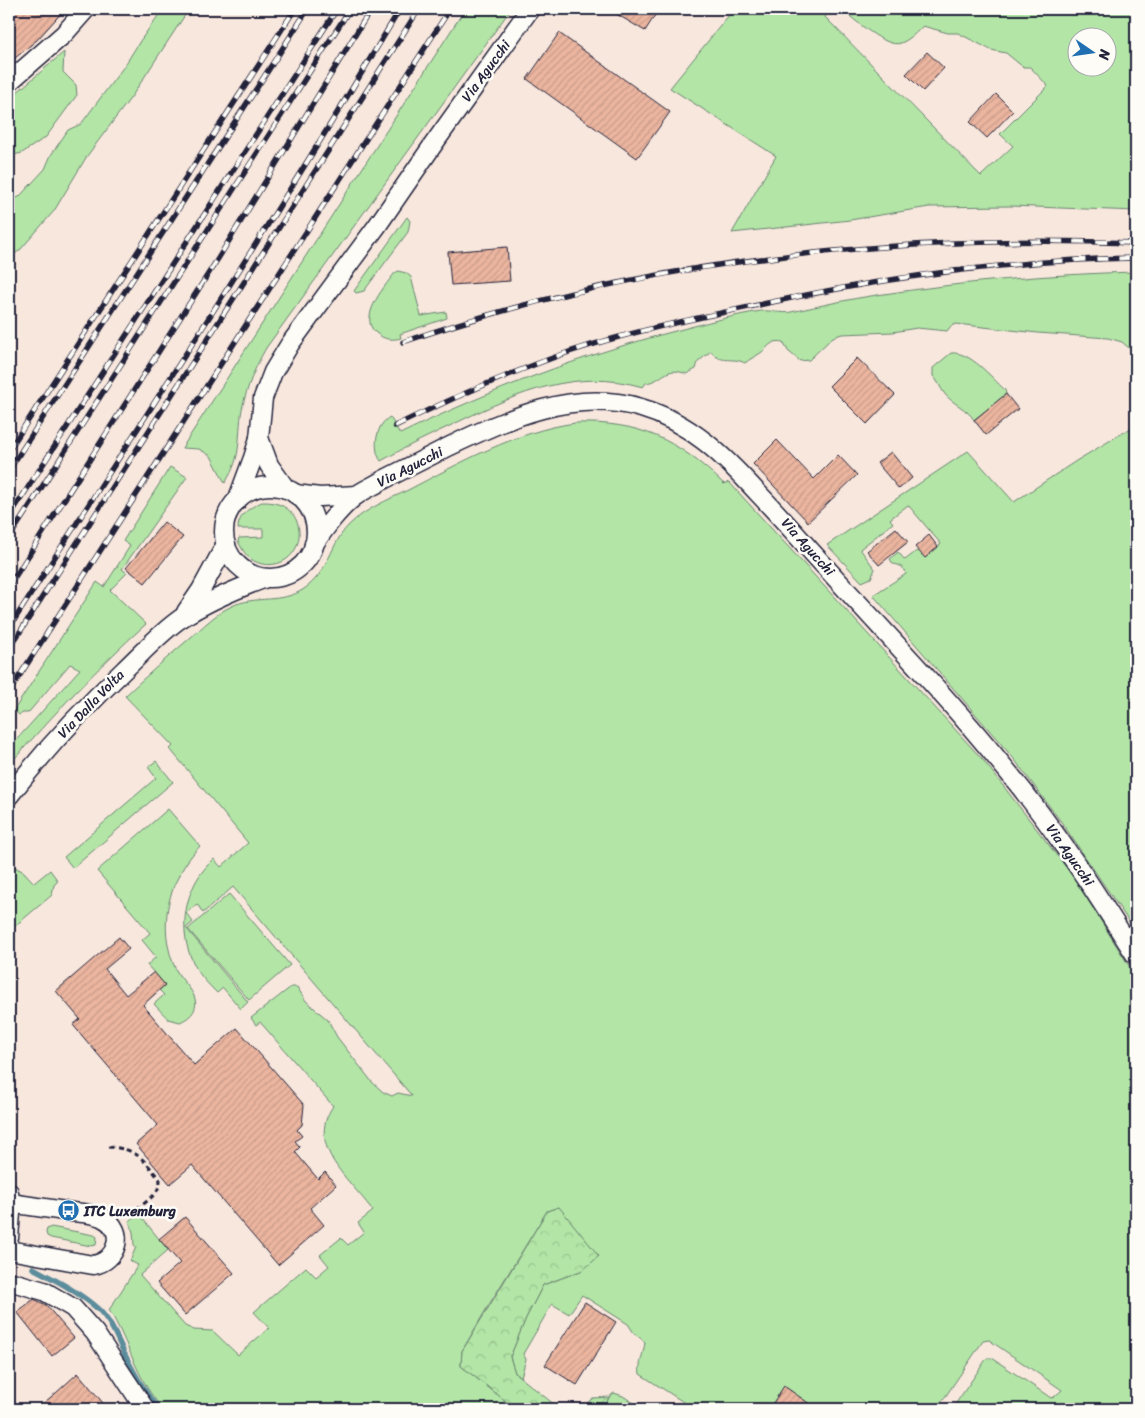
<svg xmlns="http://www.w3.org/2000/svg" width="1145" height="1418" font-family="Sriracha,sans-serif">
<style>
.green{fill:#b2e5a6;stroke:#6a8470;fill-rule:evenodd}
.forest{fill:url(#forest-crowns);stroke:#6a8470}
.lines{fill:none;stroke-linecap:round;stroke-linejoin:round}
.stream{stroke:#5c8d9c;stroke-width:5.5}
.building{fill:url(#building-hatch);stroke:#22223b}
.minor-casing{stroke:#22223b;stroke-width:21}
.path{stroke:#22223b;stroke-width:3;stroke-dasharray:5 4;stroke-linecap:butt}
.minor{stroke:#fdfcf7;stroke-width:18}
.rail-casing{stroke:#22223b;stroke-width:5.5}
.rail{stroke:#fdfcf7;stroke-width:4;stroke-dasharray:11;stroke-linecap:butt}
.labels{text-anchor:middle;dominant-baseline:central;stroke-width:5;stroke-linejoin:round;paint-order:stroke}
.street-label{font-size:14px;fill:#22223b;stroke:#fdfcf7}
.poi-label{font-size:14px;font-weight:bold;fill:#22223b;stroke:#fdfcf7;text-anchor:start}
</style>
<defs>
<pattern id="forest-crowns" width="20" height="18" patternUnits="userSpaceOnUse" patternTransform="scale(1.25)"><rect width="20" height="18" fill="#b2e5a6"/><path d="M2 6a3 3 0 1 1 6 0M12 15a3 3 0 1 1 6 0" fill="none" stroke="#99c490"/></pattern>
<pattern id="building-hatch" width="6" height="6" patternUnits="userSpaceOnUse" patternTransform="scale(1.25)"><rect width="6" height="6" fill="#ebb59f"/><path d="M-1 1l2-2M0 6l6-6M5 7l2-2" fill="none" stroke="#c99b8a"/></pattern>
</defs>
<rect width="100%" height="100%" fill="#f8e7dd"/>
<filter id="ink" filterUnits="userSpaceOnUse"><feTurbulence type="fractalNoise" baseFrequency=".02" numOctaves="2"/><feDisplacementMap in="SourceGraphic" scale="10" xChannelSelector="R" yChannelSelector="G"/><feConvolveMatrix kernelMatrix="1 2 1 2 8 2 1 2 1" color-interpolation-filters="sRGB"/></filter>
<g filter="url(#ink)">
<g class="green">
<polygon points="163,9 189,9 132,96 87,156 54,211 21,249 9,259 9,201 19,197 45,169 51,155 68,130 81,124 125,65 140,41"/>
<path d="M465 9H511L266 348C255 367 247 387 242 409 237 439 243 455 225 483L211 456 199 449 182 448Z"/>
<path d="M734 9H832L825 17 981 176 1013 146 1000 134 1048 86 1030 67H1023L1006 53 991 50 958 33H948L923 26C917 32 909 40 901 43 886 49 853 18 841 9H1136V211L1010 206 929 207 850 220 732 233 776 156 670 88ZM1078 38H1108V68H1078Z"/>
<polygon points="64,52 63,72 76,85 77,95 46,137 22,153 9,156 9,99"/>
<polygon points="407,217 410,221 408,232 364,291 356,293 354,291"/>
<path d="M398 271 406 273 411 277 421 316 446 312 447 318 400 334 401 338C394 340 385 340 379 335 355 321 384 287 394 274Z"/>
<path d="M1136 272V354L1122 342 1108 338 1038 333 956 324 951 326 947 331 917 328 893 332 842 334 833 337 809 360 800 361 788 351 783 342C770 339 768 349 759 354 754 357 750 359 745 363 731 356 721 365 711 351L698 362 696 369 686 374C665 365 665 380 646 383L643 387C576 368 520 392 460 421 433 434 407 446 381 461 372 449 376 424 390 417L400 434C490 390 582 355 679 330 706 323 734 315 761 311 772 310 781 314 791 312 820 306 848 299 877 295 963 282 1050 274 1136 272Z"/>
<path d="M951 353C970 351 991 377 1005 390L1006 394 974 420C967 408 952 404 944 393 940 387 938 381 933 376V368Z"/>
<path d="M575 423C640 421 678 440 724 484L729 482 983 760 1073 876 1136 977V1409H952L987 1358H992L1051 1398 1054 1397 1062 1390 989 1340 983 1341 937 1409H694L640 1374C638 1365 644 1352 645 1342L634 1333 628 1324 582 1295 569 1314 552 1304 523 1354 526 1359 521 1377 515 1373 510 1357 526 1318 543 1285 583 1270 559 1207 547 1211 487 1308 462 1351 461 1366 516 1409H163C137 1381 129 1342 109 1310L138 1265 130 1261 136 1247 134 1245 133 1232 129 1221 139 1214 168 1250 140 1275 185 1326 194 1330 213 1331 238 1355 269 1328 254 1312 306 1267 316 1277 329 1266 320 1255 341 1238 348 1245 364 1232 358 1223 373 1211C351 1180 305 1147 333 1106L260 1022 256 1025 251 1018 291 987H297L306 1001 328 1020 337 1037 372 1082 383 1092 392 1096 398 1093 412 1096 233 887 203 913 197 904 186 913 193 922 186 928 248 1002 241 1009 223 988 217 993C209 985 200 976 195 966 176 932 184 885 214 859L221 867 248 843 170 749 173 746 125 696C146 676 168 657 190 638 203 627 216 613 232 606 255 595 282 604 304 589 329 572 330 544 349 525 365 509 388 500 408 490 460 463 516 431 575 423Z"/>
<path d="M1136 425V932L1062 823 1014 759 873 595 906 574C903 567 901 565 893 564L890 559 898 552 905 560 918 550 925 558 941 544 908 505 890 519 893 523 860 549 875 569 871 578 862 582 827 545 968 451 1014 502 1076 461Z"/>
<path d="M170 467 187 477 122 569 127 573 110 590 146 624C97 668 52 716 9 765V748L80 669 70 664 28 713H23L19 715 14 710 97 582 104 587 130 546 123 541Z"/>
<path d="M262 502C315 500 308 572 262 564 249 561 243 552 238 541L239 538 263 537V529H238C238 515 250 507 262 502Z"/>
<polygon points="156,761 173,782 73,868 64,857 156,778 148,767"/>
<path d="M168 809 200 846C168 880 156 926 176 970 181 980 192 988 195 999 198 1010 190 1018 180 1022L168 1019 154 1004 164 995 159 990 165 985 147 965 156 957 142 940 150 933 97 871Z"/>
<polygon points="13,866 24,872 34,883 50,870 58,881 54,885 52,895 9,931 9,868"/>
<polygon points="229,894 290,965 249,1000 188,929"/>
<polygon points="51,1227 94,1235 97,1237 96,1245 91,1246 51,1238 47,1236 46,1232 47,1229"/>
<polygon points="614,1393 623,1396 643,1409 604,1409 609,1397"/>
</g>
<g class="forest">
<polygon points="559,1207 599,1256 583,1270 543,1285 526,1318 510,1357 515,1373 560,1409 516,1409 461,1366 462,1351 547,1211"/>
<polygon points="609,1397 604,1409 580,1409 593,1398"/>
</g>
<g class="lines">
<path class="stream" d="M33 1268C55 1280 79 1292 98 1309 111 1321 117 1338 124 1353 134 1373 144 1392 158 1409"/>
</g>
<g class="building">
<polygon points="9,9 65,9 37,40 9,63"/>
<polygon points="608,9 659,9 645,31"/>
<polygon points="559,33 670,112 637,158 527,79"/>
<polygon points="927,52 944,68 923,91 906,74"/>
<polygon points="996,94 1013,111 987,138 970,122"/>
<polygon points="507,247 510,281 451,285 448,252"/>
<polygon points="857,358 895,395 867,424 829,386"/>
<polygon points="1006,394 1018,409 986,435 974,420"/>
<polygon points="777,440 814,479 838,455 857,475 808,522 753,464"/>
<polygon points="891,452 912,478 899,489 877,463"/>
<polygon points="164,522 183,537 145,583 126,568"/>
<polygon points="896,528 908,542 879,565 867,551"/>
<polygon points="929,535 938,547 925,558 915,547"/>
<polygon points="119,937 129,949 105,969 126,995 154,972 165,985 143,1005 194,1065 237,1028 304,1105 302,1125 297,1130 302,1136 295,1141 300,1147 295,1152 318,1179 325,1172 336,1185 310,1208 324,1225 278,1265 192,1165 170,1184 136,1144 158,1125 73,1025 80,1019 56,991"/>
<polygon points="185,1217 234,1273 185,1315 157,1283 180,1263 159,1239"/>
<polygon points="34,1299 46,1305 74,1338 52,1356 17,1312"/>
<polygon points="585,1302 616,1322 577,1385 545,1365"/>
<polygon points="78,1373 108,1409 36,1409 56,1393"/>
<polygon points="784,1386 817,1409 782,1409 773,1403"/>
</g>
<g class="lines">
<defs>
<g id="minor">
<polyline points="9,82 64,34 86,9"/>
<polyline points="259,438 269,465 286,489"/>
<circle cx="270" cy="532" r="46"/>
<polyline points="295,494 320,497 357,495"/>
<polyline points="237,501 253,458 259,438 263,398 273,372 290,344 377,226 435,142 530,9"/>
<path d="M314 544C326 527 338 510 354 497 363 490 374 486 383 480 405 469 426 458 448 447 508 418 574 388 641 408 690 422 724 456 757 492 782 518 805 545 829 571 889 637 952 702 1008 772 1056 830 1096 893 1136 956"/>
<polyline points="186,612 201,590 226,544"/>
<path d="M9 796C44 751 83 709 124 670 142 653 160 633 180 619 207 601 236 589 266 578"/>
<polyline points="9,1238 11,1213 9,1192"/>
<path d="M9 1250 93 1265C117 1262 127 1230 103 1218 94 1213 82 1213 72 1212 52 1209 31 1206 10 1203"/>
<polyline points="9,1281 44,1291 73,1308 95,1333 145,1409"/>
</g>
</defs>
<use href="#minor" class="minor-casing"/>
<path class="path" d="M108 1147C137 1148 144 1160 160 1180 160 1194 146 1202 136 1209"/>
<use href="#minor" class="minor"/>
<defs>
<g id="rail">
<path d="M403 342C637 261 889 234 1136 243"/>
<path d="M395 426C452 398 509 373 569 352 632 331 697 318 763 304 886 277 1010 260 1136 258"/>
<polyline points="9,450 295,9"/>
<polyline points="9,470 308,9"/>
<polyline points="9,517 337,9"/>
<polyline points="9,538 350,9"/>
<polyline points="9,586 219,257 371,9"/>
<path d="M9 628C141 423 275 219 400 9"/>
<polyline points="9,649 419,9"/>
<polyline points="9,692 450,9"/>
</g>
</defs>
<use href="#rail" class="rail-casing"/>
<use href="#rail" class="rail"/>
</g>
</g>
<defs>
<symbol id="bus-disc" viewBox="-11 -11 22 22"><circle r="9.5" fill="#1f6fb2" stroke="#fdfcf7"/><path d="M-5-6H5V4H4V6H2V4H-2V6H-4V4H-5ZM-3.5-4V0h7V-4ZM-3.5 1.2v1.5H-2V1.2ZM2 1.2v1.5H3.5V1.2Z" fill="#fff"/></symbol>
</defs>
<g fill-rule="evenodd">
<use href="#bus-disc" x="56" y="1198" width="25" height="25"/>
</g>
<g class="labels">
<g class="street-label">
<text transform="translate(486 71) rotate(-54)">Via Agucchi</text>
<text transform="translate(410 467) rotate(-27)">Via Agucchi</text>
<text transform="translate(808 547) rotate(48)">Via Agucchi</text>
<text transform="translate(91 704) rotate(-46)">Via Dalla Volta</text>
<text transform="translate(1070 855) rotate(55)">Via Agucchi</text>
</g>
<g class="poi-label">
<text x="84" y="1211">ITC Luxemburg</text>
</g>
</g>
<rect width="1145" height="1418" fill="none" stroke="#fdfcf7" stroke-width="30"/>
<rect x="15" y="15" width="1115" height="1388" fill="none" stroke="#22223b" stroke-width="2" filter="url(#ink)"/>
<g transform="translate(1092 52) rotate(103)"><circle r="24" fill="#fdfcf7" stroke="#a5a5ac"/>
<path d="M0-4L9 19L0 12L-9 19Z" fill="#1f6fb2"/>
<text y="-8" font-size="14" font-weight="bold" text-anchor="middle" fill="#22223b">N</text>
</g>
</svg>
